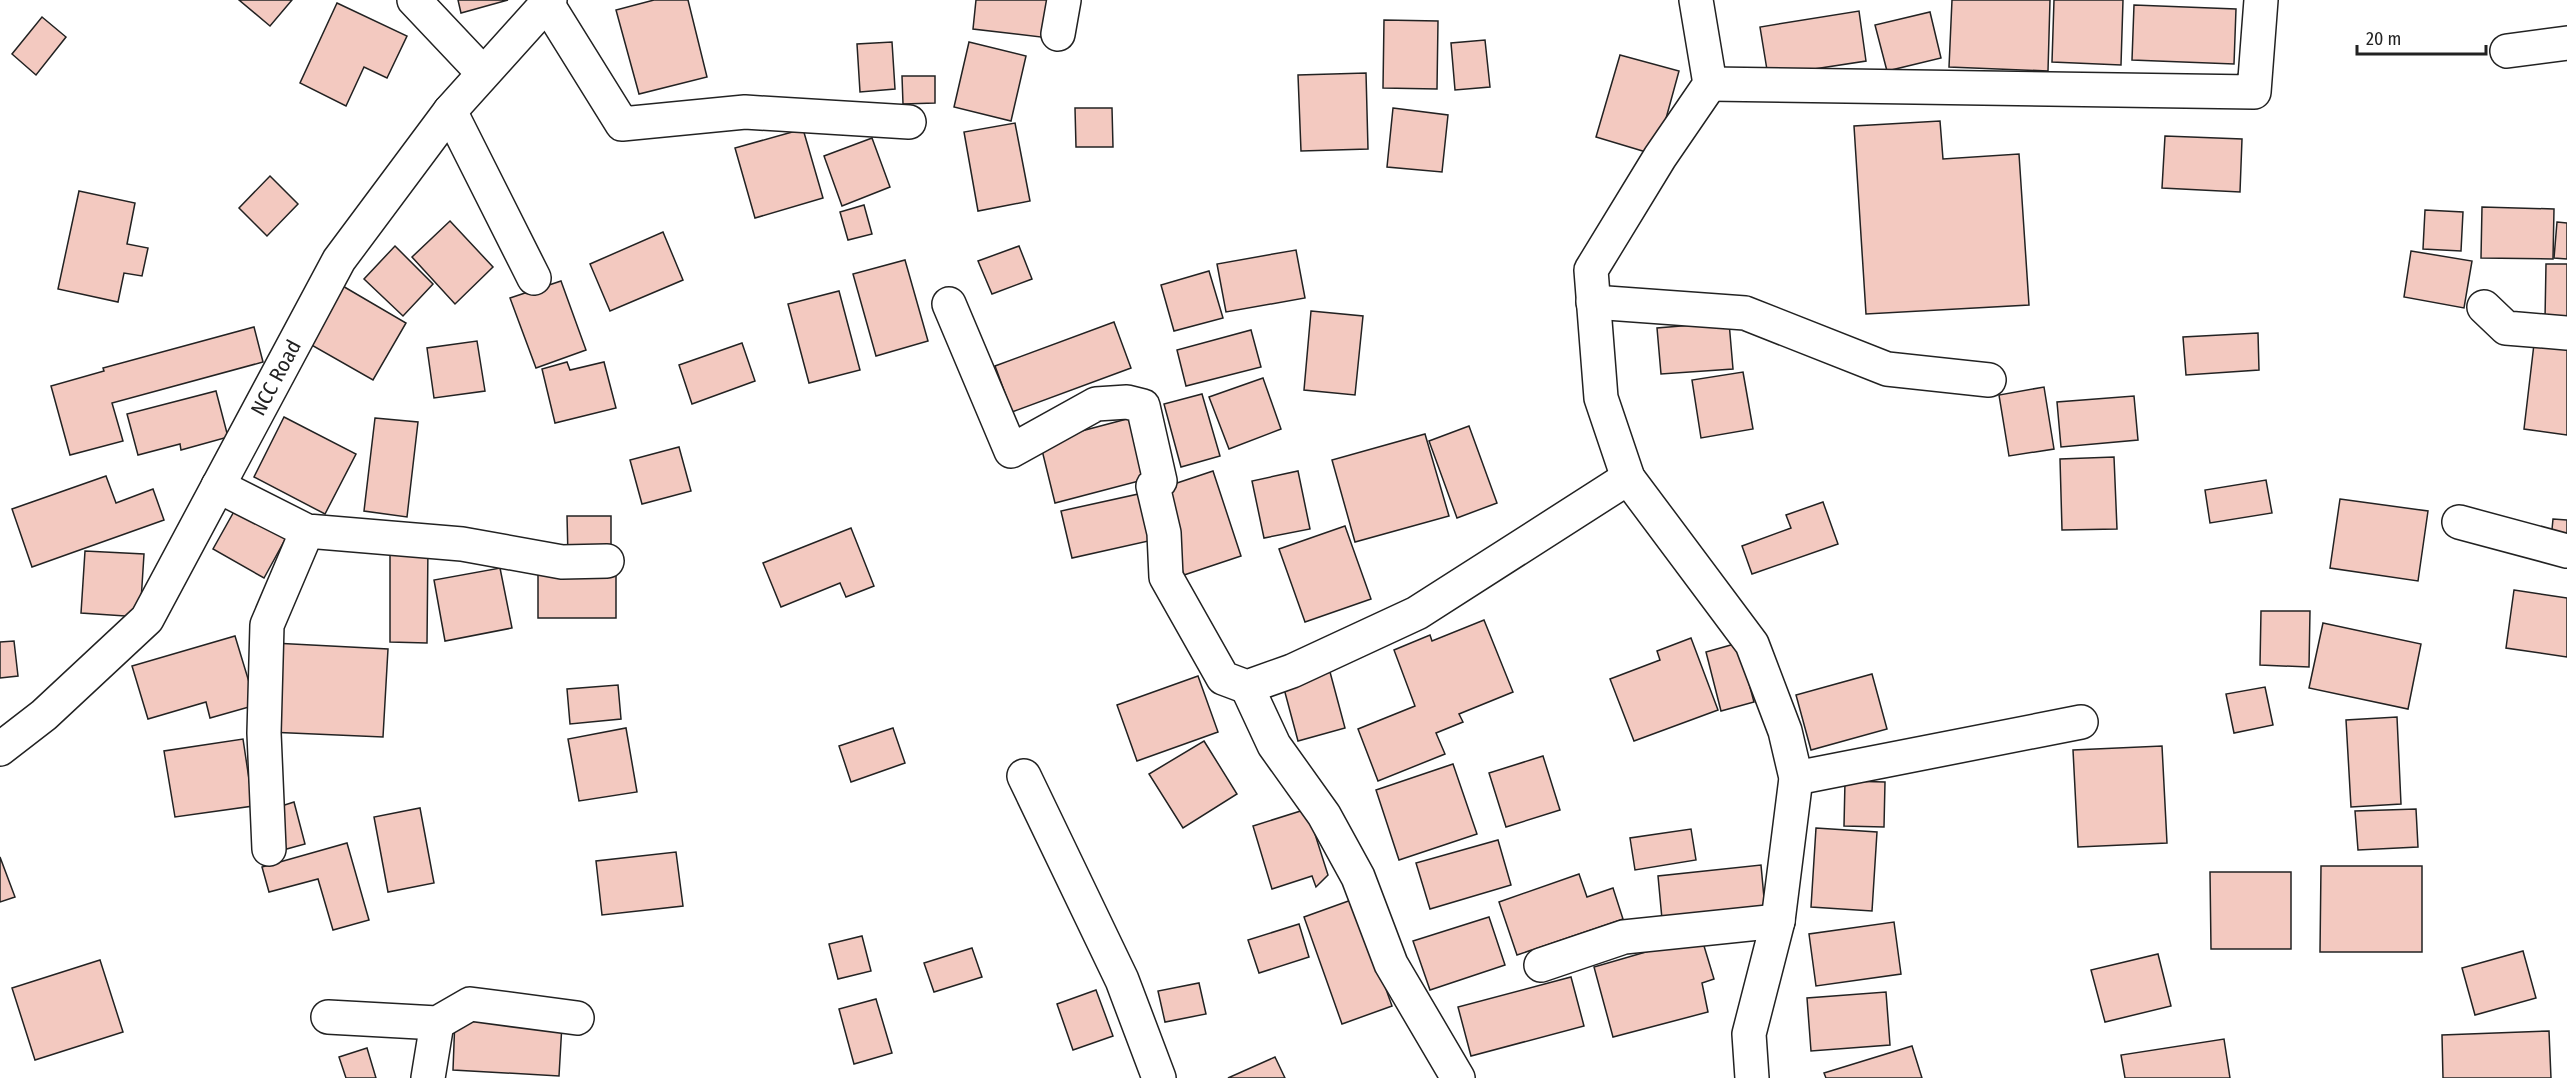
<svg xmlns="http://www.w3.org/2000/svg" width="2567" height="1078" font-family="'Fira Sans Condensed',sans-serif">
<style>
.building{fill:#f3c9c0;stroke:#222;stroke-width:1.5}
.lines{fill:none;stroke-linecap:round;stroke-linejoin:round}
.street-casing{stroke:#222;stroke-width:36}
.street{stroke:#fff;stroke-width:33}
.labels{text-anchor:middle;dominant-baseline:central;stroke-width:4.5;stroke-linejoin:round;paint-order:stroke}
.street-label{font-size:21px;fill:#222;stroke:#fff}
</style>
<rect width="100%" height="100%" fill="#fff"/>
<g class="building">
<polygon points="239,0 292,0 270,26"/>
<polygon points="458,0 508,0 461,13"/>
<polygon points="654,0 688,0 707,77 639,94 616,10"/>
<polygon points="976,0 1052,0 1049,38 973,29"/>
<polygon points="1952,0 2050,0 2048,71 1949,67"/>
<polygon points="2054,0 2123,0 2121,65 2052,62"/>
<polygon points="337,3 407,36 387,78 364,67 346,106 300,83"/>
<polygon points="2134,5 2236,9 2234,64 2132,60"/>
<polygon points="1859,11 1866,61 1768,76 1760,27"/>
<polygon points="1930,12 1941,58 1887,71 1875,25"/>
<polygon points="42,17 66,37 36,75 12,54"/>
<polygon points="1384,20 1438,21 1437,89 1383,88"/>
<polygon points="1485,40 1490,87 1455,90 1451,43"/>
<polygon points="892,42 895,89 860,92 857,44"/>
<polygon points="969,42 1026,56 1011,121 954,107"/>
<polygon points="1620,55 1679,71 1656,155 1596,137"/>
<polygon points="1366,73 1368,149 1301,151 1298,75"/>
<polygon points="902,76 935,76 935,103 903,104"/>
<polygon points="1075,108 1112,108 1113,147 1076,147"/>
<polygon points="1393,108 1448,115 1442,172 1387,167"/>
<polygon points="1940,121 1943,159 2019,154 2029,305 1866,314 1854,126"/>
<polygon points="1015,123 1030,201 978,211 964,132"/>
<polygon points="803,129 823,198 755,218 735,148"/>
<polygon points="2165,136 2242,139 2240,192 2162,188"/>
<polygon points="872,138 890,187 842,206 824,156"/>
<polygon points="270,176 298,204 267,236 239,208"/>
<polygon points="79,191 135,203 127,244 148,248 142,276 124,273 118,302 58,289"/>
<polygon points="864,205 872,234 848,240 840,212"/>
<polygon points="2482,207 2554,209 2553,259 2481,258"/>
<polygon points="2425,210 2463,212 2461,251 2423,249"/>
<polygon points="450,221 493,267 455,304 412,257"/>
<polygon points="2557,222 2567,223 2567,259 2554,258"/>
<polygon points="663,232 683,280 610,311 590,264"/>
<polygon points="395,246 433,284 403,316 364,279"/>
<polygon points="1019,246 1032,279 992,294 978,261"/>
<polygon points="1296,250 1305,298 1226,312 1217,264"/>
<polygon points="2411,251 2472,261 2464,308 2404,297"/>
<polygon points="905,260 928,341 876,356 853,274"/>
<polygon points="2546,264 2567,264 2567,320 2545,319"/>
<polygon points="1209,271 1223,318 1174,331 1161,285"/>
<polygon points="561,281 586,350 536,368 510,298"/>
<polygon points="341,285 406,323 373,380 308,343"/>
<polygon points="839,291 860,370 809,383 788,304"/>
<polygon points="1311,311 1363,316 1355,395 1304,390"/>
<polygon points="1114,322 1131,368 1012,412 995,366"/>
<polygon points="1729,322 1733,369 1661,374 1657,328"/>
<polygon points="254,327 263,362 112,403 123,441 70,455 51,386 104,371 103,368"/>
<polygon points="1251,330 1261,367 1186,386 1177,350"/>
<polygon points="2258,333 2259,370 2186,375 2183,337"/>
<polygon points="477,341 485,391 434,398 427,348"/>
<polygon points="742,343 755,381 692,404 679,365"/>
<polygon points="2534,344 2567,347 2567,435 2524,429"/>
<polygon points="567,362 570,370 604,362 616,408 555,423 542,369"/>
<polygon points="1743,372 1753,429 1701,438 1692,380"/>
<polygon points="1263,378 1281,429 1229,449 1209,397"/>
<polygon points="2044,387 2054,449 2009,456 1999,395"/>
<polygon points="216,391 228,437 181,450 180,444 138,455 127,414"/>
<polygon points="1202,394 1220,456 1181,467 1164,404"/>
<polygon points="2134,396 2138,440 2061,447 2057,402"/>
<polygon points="1142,415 1158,476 1055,503 1040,442"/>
<polygon points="284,417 356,454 325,514 254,477"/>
<polygon points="375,418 418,422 407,517 364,511"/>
<polygon points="1469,426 1497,503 1457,518 1429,441"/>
<polygon points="1425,434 1449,516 1355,542 1332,460"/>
<polygon points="679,447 691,491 642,504 630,460"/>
<polygon points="2114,457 2117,529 2062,530 2060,459"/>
<polygon points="1213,471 1241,556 1184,575 1156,490"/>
<polygon points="1298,471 1310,529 1264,538 1252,481"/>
<polygon points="106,476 116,503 153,489 164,520 32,567 12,509"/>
<polygon points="2266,480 2272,513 2210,523 2205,490"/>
<polygon points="1143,493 1153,540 1072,558 1061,511"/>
<polygon points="2340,499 2428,511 2418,581 2330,568"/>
<polygon points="1823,502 1838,544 1752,574 1742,546 1791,528 1786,515"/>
<polygon points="236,508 287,536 264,578 213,549"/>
<polygon points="567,516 611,516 611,556 568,556"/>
<polygon points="2553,519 2567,520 2567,541 2551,540"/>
<polygon points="1345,526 1371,599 1305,622 1279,549"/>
<polygon points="851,528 874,586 846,597 840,583 781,607 763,563"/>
<polygon points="390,543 428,544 427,643 390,642"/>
<polygon points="85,551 144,554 140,617 81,613"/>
<polygon points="538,567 616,568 616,618 538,618"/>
<polygon points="500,568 512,628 445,641 434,580"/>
<polygon points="2514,590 2567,598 2567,657 2506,648"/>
<polygon points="2261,611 2310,611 2309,667 2260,665"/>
<polygon points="1484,620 1513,692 1459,714 1463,722 1436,733 1445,754 1378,781 1358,729 1415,706 1394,650 1430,635 1432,641"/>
<polygon points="2323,623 2421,644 2408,709 2309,688"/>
<polygon points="235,636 256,705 210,718 206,702 148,719 132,666"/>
<polygon points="1691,638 1718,710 1634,741 1610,679 1660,660 1657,651"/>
<polygon points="14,641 18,676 0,678 0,642"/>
<polygon points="273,643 388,649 383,737 268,732"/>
<polygon points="1738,643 1754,702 1721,711 1706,652"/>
<polygon points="1330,672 1345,728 1298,741 1283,685"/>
<polygon points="1872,674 1887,729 1811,750 1796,695"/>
<polygon points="1198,676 1218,732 1137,761 1117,705"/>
<polygon points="618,685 621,719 570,724 567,689"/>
<polygon points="2265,687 2273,725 2234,733 2226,694"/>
<polygon points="2397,717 2401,804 2351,807 2346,720"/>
<polygon points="626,728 637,792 579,801 568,739"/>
<polygon points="893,728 905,763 851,782 839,746"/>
<polygon points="243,739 253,806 175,817 164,751"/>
<polygon points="1204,741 1237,794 1183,828 1149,774"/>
<polygon points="2162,746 2167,843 2078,847 2073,750"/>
<polygon points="1543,756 1560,810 1506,827 1489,773"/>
<polygon points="1453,764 1477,834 1399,860 1376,790"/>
<polygon points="1845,781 1885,782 1884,827 1844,826"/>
<polygon points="294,802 305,844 283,850 272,809"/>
<polygon points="420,808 434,883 388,892 374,817"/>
<polygon points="1307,809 1328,875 1316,887 1312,876 1272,889 1253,826"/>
<polygon points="2416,809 2418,847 2358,850 2355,811"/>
<polygon points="1816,828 1877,832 1872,911 1811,907"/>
<polygon points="1691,829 1696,860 1635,870 1630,838"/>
<polygon points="1498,840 1511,885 1430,909 1416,863"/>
<polygon points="347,843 369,920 333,930 318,879 269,892 262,867"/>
<polygon points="676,852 683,906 602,915 596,861"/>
<polygon points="0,857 15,897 0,902"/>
<polygon points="1761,865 1765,909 1662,919 1658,876"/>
<polygon points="2321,866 2422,866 2422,952 2320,952"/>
<polygon points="2210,872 2291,872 2291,949 2211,949"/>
<polygon points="1579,874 1587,897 1613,888 1623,919 1517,955 1499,902"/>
<polygon points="1354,899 1392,1006 1342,1024 1304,917"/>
<polygon points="1489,917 1505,965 1430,990 1413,941"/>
<polygon points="1894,922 1901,974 1816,986 1809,934"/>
<polygon points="1299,924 1309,957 1259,973 1248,940"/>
<polygon points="862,936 871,971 838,979 829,944"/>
<polygon points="1701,936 1714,979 1702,983 1708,1012 1613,1037 1594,967"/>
<polygon points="972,948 982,977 934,992 924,963"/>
<polygon points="2523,951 2536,998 2475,1015 2462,968"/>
<polygon points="2158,954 2171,1006 2105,1022 2091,970"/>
<polygon points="100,960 123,1032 35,1060 12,988"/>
<polygon points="1571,977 1584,1026 1471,1056 1458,1007"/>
<polygon points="1199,983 1206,1014 1165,1022 1158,991"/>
<polygon points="1096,990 1113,1036 1073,1050 1057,1004"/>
<polygon points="1886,992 1890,1045 1811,1051 1807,998"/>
<polygon points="876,999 892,1053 854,1064 839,1009"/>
<polygon points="455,1018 562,1024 559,1076 453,1070"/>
<polygon points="2549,1031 2551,1078 2443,1078 2442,1035"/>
<polygon points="2224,1039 2230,1078 2125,1078 2121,1055"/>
<polygon points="1912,1046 1922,1078 1826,1078 1824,1073"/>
<polygon points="367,1048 376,1078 346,1078 339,1057"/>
<polygon points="1275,1057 1285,1078 1228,1078"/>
</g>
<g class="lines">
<defs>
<g id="street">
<polyline points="414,0 483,73"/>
<polyline points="1696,0 1710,84 1660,157 1591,270 1601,398 1628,478 1752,644 1785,731 1796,778 1778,921 1749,1034 1752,1078"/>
<polyline points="548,5 622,124 745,112 909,122"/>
<polyline points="1058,34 1064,0"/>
<polyline points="2507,51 2567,43"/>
<polyline points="1710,84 2254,92 2261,0"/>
<polyline points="450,111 534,278"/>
<polyline points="1593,302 1745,313 1887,369 1989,380"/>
<polyline points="949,304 1011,451 1096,404 1127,402 1143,406 1160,481 1153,486 1164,533 1166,577 1223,678 1247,687 1292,671 1417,613 1628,478"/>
<polyline points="2484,307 2506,328 2567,333"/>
<polyline points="218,486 307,531 462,544 562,562 607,561"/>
<polyline points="2459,522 2567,551"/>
<polyline points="1247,687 1274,745 1324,815 1358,877 1391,964 1458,1078"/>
<path id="s1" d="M0 749 44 715 147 619 339 260 450 111 550 0"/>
<polyline points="1024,776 1122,980 1159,1078"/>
<polyline points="1796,778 2081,722"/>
<polyline points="269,849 264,733 267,625 307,531"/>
<polyline points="1541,965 1624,937 1778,921"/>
<polyline points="328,1017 437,1023 470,1004 577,1018"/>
<polyline points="428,1078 437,1023"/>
</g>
</defs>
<use href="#street" class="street-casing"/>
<use href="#street" class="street"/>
</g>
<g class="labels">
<g class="street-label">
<text stroke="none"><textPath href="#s1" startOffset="470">NCC Road</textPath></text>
</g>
</g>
<path d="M2357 45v9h129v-9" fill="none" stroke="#222222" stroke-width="3"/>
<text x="2366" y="45" font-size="18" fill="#222222" stroke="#ffffff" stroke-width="4.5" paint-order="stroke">20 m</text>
</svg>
